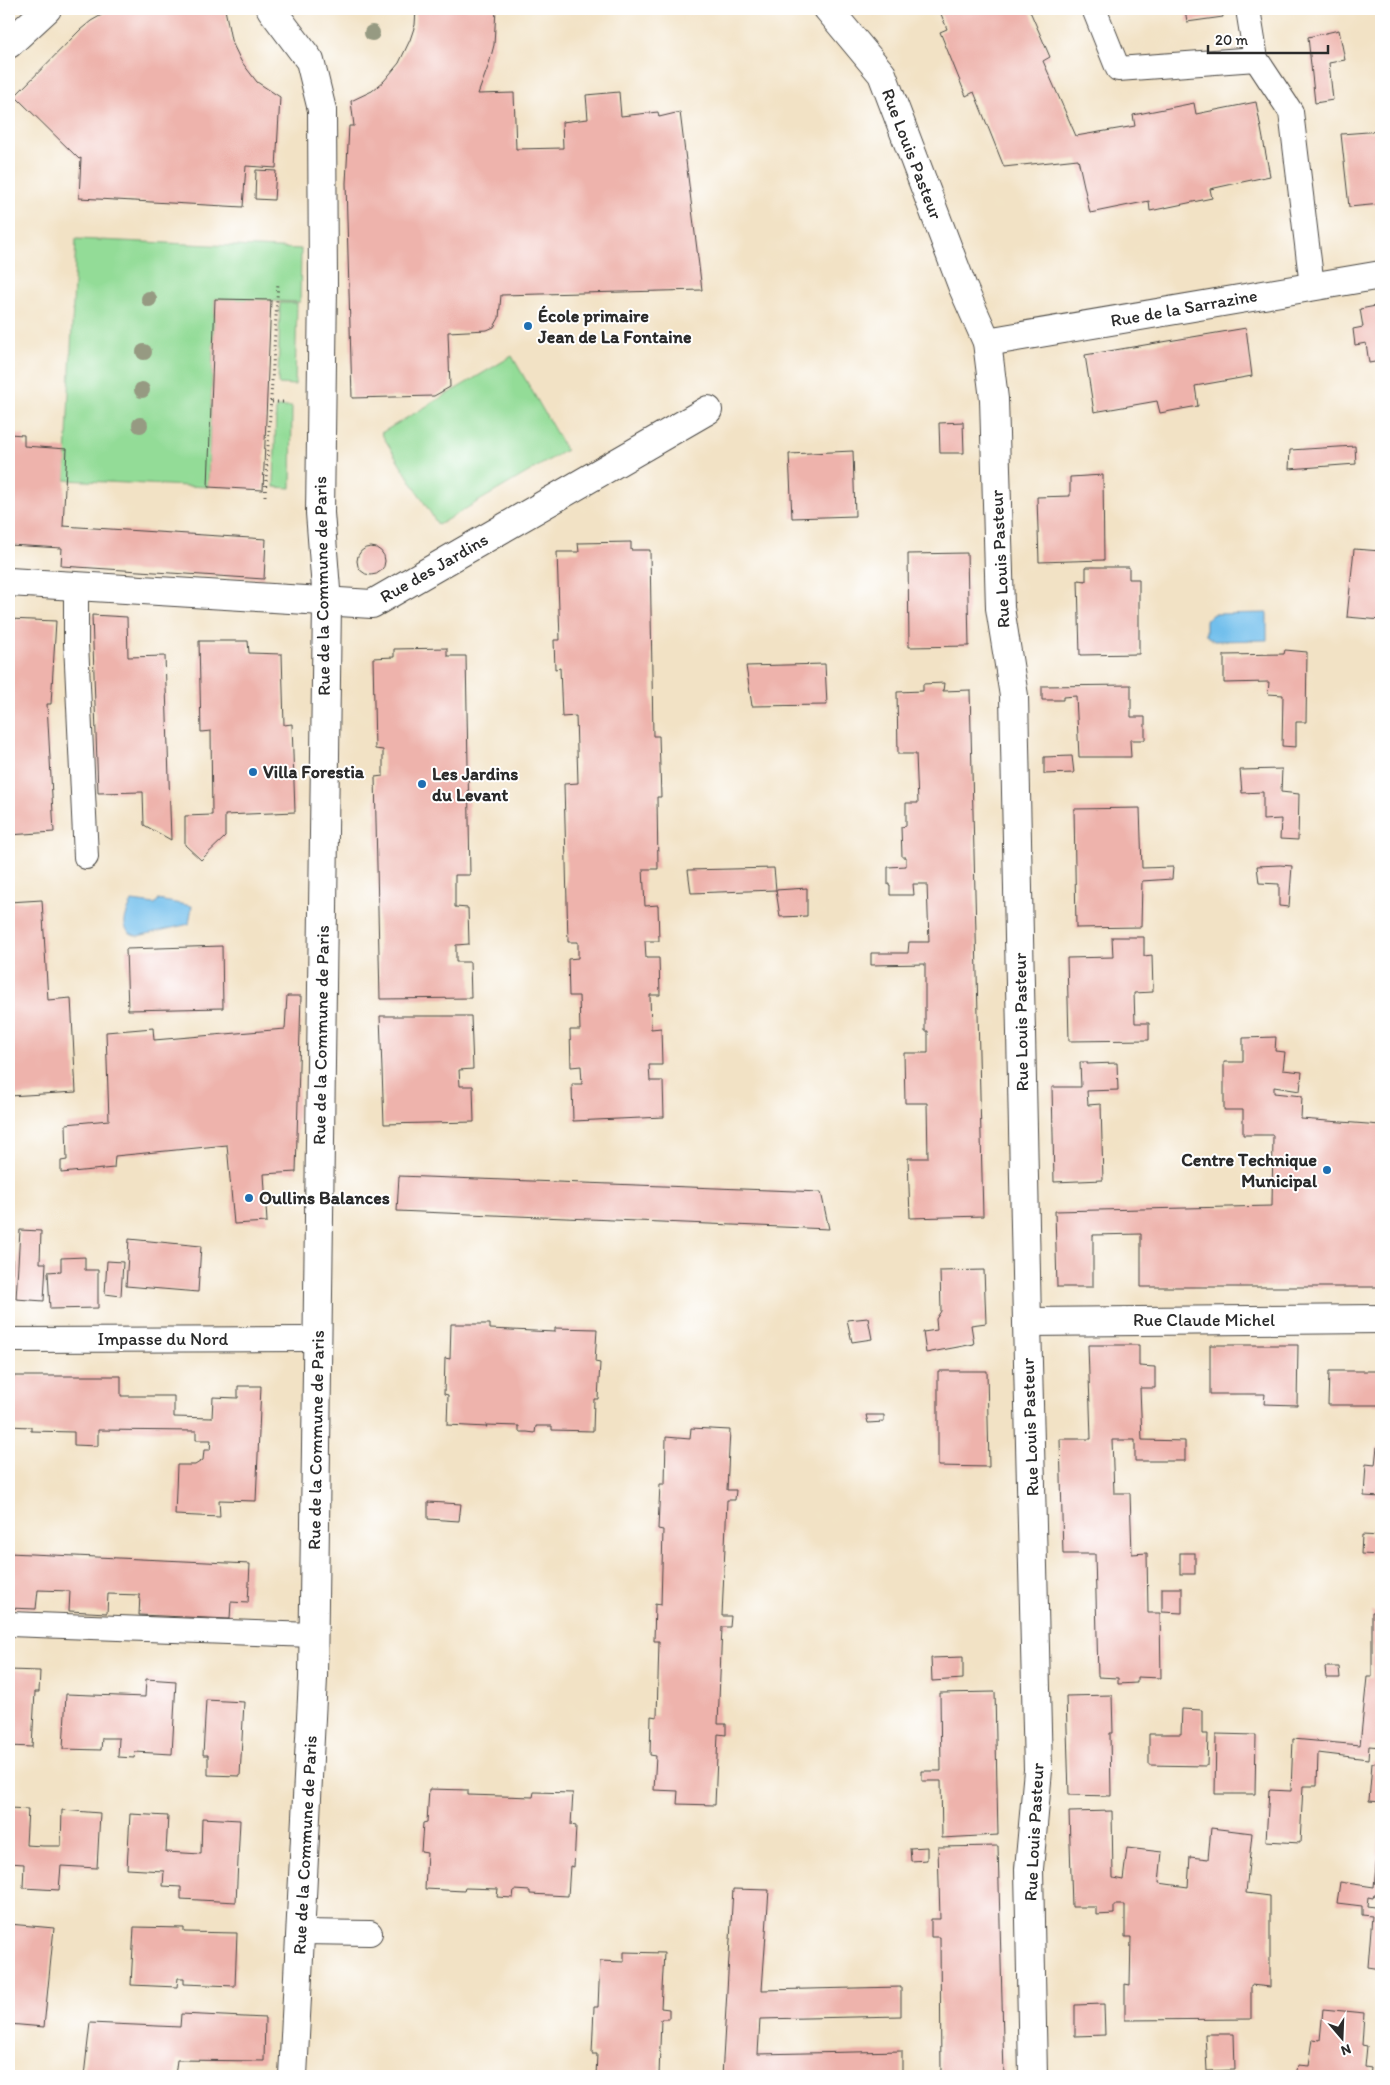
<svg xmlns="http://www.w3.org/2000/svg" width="1390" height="2085" font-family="Itim,sans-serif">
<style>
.green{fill:#93dc97;stroke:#5f8461}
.water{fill:#72bfec;stroke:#4e758c}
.building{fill:#eeb3ac}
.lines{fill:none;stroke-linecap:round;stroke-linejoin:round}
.lane-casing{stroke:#494642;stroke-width:26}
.street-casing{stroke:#494642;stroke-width:30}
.path{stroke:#494642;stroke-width:3;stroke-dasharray:1 4;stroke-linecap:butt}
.lane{stroke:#fff;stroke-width:24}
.street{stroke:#fff;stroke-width:28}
.tree{fill:#969a82}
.poi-dot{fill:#1f6fb2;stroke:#fff;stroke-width:2}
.labels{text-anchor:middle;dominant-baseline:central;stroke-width:4;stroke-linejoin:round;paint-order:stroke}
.street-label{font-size:18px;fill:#2b2b2b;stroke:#fff}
.poi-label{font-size:18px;font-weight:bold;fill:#2b2b2b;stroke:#fff;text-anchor:start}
</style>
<rect width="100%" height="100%" fill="#fff"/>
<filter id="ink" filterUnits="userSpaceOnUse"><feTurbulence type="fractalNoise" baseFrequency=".02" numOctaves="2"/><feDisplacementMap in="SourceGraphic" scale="10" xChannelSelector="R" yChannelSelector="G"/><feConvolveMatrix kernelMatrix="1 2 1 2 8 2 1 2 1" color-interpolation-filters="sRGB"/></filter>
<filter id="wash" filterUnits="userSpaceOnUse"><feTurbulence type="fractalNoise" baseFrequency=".0096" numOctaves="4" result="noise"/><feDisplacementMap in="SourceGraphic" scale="20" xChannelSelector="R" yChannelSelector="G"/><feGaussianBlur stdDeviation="1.12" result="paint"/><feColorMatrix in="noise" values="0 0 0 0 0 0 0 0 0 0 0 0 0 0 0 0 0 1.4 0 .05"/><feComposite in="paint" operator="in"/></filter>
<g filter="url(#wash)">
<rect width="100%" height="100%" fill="#f2e2c5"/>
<g class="green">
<polygon points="76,239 301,249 300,302 215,299 208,487 65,480"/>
<polygon points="280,303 297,303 295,385 278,384"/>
<polygon points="512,356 566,450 438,525 381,433"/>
<polygon points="276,407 292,407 291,488 274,487"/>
</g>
<g class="water">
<polygon points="1267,613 1267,640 1214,641 1206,635 1206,620 1213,614"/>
<path d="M158 900 192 906 189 924 138 936C117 931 126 915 132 901L155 904Z"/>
</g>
<g id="blocks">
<g class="building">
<polygon points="112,9 225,9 231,40 241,61 257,82 280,97 276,168 246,166 243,207 79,198 81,158 79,159 15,96 80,30 91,21"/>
<polygon points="416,9 496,9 494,45 489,64 478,94 514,93 516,149 563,148 562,122 588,119 586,95 619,92 621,116 658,112 659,117 680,112 702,290 501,295 499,318 494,327 487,330 448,332 450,387 434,396 352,398 346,183 349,126 354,126 351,101 372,91 384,81 399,63 410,40 415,25"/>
<polygon points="939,9 1029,9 1050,57 1043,61 1076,136 1135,126 1133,115 1194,103 1196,114 1256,102 1270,176 1210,189 1212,198 1150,211 1149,201 1090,213 1078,159 1004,167 974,92 966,96 940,32 947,29"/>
<polygon points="1185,9 1222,9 1223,17 1187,22"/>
<polygon points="1339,30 1345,60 1329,63 1333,100 1315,103 1308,37"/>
<polygon points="1381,131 1381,204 1349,207 1341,134"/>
<polygon points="256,170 276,171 274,200 255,199"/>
<polygon points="215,299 271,300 263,490 208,487"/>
<polygon points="1381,305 1381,361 1369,363 1366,343 1355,345 1353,329 1363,327 1360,309"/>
<polygon points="1246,328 1252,376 1195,386 1198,406 1160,413 1157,401 1094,412 1085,355"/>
<polygon points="963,422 964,453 940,453 939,423"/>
<polygon points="9,434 24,435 24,446 67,449 63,526 266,539 264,579 61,566 62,548 9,545"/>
<polygon points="1355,446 1356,464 1289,469 1290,450"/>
<polygon points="853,451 855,516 792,518 789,454"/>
<polygon points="1103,475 1104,560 1039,562 1037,497 1070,496 1070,477"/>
<polygon points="631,542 631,550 650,550 653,736 659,736 661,797 657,797 658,869 643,869 645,906 658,905 659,941 645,941 646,958 659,958 660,995 650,995 651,1029 661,1028 662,1065 649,1065 650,1081 663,1081 664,1117 573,1121 572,1084 582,1084 581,1066 571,1067 570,1030 580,1030 579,996 569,996 568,959 578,958 578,942 568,942 564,784 578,783 576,716 562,717 560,668 555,669 554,640 560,640 557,552 579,552 578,543"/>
<circle cx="371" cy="561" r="14"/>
<polygon points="1354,549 1381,551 1381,620 1347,617"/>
<polygon points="967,553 969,646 909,647 908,554"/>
<polygon points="1086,567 1129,567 1129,579 1139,579 1139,654 1080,655 1078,580 1086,581"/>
<polygon points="92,615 127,617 128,657 165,656 171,840 144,825 143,792 98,793"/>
<polygon points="9,619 56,621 51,704 47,704 54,832 9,835"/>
<polygon points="199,641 248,641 249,653 282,654 284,725 292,724 295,812 225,815 225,837 201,860 185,845 185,816 212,815 211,731 201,732"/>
<polygon points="447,648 447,656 466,656 470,875 455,875 455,907 468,908 469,944 456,945 456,962 470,962 471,998 380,999 375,777 383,776 383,750 375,749 373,658 394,657 394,649"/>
<polygon points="1285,650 1307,652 1306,722 1296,722 1296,747 1282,746 1283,695 1268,694 1269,682 1224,683 1224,655 1284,654"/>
<polygon points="825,664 827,705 752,706 746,666"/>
<polygon points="944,683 943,691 970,690 983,1216 910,1218 908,1158 928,1158 927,1103 905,1103 904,1053 928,1053 928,1031 925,1031 925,964 871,965 871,953 908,953 909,942 929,942 927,884 913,884 914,895 890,895 890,885 888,885 888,867 906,866 906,857 902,857 901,827 906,826 906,803 918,803 916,754 898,754 897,692 923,691 923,684"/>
<polygon points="1131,685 1131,717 1145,717 1145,740 1130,740 1131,757 1079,757 1076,696 1063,697 1063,700 1042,700 1042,686"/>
<polygon points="1072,756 1074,773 1044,774 1044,757"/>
<polygon points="1282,769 1281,792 1299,794 1298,840 1280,839 1281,819 1263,820 1263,792 1242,793 1240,770"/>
<polygon points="1140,808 1142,868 1173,867 1172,879 1142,881 1141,927 1076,928 1074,809"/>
<polygon points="1280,865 1292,866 1289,907 1279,906 1279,884 1259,883 1257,866"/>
<polygon points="774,868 776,890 691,893 688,870"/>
<polygon points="807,888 807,916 780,917 776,890"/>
<polygon points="42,900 48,1000 71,998 76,1092 9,1096 9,902"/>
<polygon points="1112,937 1144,937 1144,956 1152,955 1153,992 1134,993 1135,1023 1149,1023 1149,1040 1069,1041 1067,958 1113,957"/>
<polygon points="222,946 223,1008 128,1010 126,949"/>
<polygon points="287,996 301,996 296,1172 264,1174 267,1222 234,1224 227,1145 115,1156 114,1168 61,1173 61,1161 67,1160 66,1124 109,1120 106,1032 153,1028 154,1040 285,1029"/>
<polygon points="380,1016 471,1016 473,1069 459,1070 460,1086 473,1086 474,1122 384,1124"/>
<polygon points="1276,1037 1275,1051 1285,1052 1283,1070 1302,1072 1300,1091 1274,1087 1274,1093 1302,1096 1301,1119 1381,1125 1381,1287 1141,1287 1141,1234 1093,1235 1093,1287 1057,1287 1055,1211 1272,1206 1273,1135 1243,1135 1243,1110 1224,1110 1224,1062 1243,1062 1243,1038"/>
<polygon points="1080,1062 1087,1062 1087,1064 1117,1063 1118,1090 1087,1091 1088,1105 1101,1104 1103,1180 1054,1182 1052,1087 1081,1087"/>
<polygon points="399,1176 821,1192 829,1229 397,1211"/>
<polygon points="20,1230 41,1231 40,1263 46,1263 44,1301 16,1299"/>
<rect x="9" y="1235" width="3" height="49"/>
<polygon points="129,1239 201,1246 198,1292 126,1286"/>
<polygon points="85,1257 85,1270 98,1270 98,1308 50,1309 48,1272 61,1271 61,1258"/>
<polygon points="107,1261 123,1262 121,1296 105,1294"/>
<polygon points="984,1270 986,1323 971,1325 974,1344 926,1353 923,1332 937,1330 936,1319 941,1311 940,1271"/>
<polygon points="868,1318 872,1339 852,1342 847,1320"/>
<polygon points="451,1324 490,1324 490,1329 555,1332 555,1328 597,1329 595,1362 600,1363 598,1399 594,1399 593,1431 552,1430 552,1426 536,1426 535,1433 527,1432 519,1432 519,1426 486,1425 487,1427 447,1425 448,1395 444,1394 445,1358 450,1359"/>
<polygon points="1088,1345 1139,1345 1139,1366 1155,1367 1155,1388 1140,1388 1142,1440 1185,1441 1185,1461 1135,1461 1135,1440 1112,1440 1114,1493 1130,1493 1132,1554 1147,1553 1148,1613 1160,1613 1161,1678 1137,1677 1137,1683 1118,1684 1118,1678 1098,1677 1095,1554 1063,1554 1060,1439 1091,1439"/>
<polygon points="1210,1345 1298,1345 1297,1405 1264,1404 1265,1394 1210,1394"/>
<polygon points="938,1371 987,1371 989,1467 938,1466"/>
<polygon points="1329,1371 1381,1371 1381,1405 1328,1405"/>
<polygon points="9,1376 121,1376 121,1396 174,1396 174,1417 212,1418 213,1397 238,1398 238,1386 261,1386 256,1501 219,1500 220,1517 175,1515 177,1465 195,1465 203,1460 204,1450 210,1450 211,1440 196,1440 196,1431 98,1430 98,1446 74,1445 74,1432 31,1431 31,1427 9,1426"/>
<polygon points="866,1415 884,1415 884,1422 868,1423"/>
<polygon points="691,1428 730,1430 727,1490 736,1490 735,1500 727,1500 722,1616 731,1616 730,1627 722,1627 718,1724 726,1724 726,1735 718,1734 715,1805 677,1804 678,1791 654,1790 656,1756 650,1755 651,1716 657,1717 659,1641 654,1641 655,1604 661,1605 663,1530 658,1529 660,1484 665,1484 666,1437 690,1439"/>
<polygon points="1377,1447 1381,1448 1381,1497 1364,1496 1366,1464 1375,1465"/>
<polygon points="428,1502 461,1504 459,1521 428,1519"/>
<polygon points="1362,1535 1381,1536 1381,1555 1361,1554"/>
<polygon points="9,1553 250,1564 248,1603 231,1602 230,1619 139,1615 140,1595 108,1594 107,1613 69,1611 70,1591 38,1590 36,1609 9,1608"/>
<rect x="1180" y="1553" width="15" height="21"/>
<polygon points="1162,1588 1182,1588 1182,1613 1162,1612"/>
<polygon points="1372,1612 1381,1612 1381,1747 1369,1746 1368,1759 1318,1753 1317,1786 1303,1786 1300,1843 1266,1841 1269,1790 1291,1791 1293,1739 1360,1745 1367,1677 1372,1677"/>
<polygon points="963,1657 963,1679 932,1681 931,1658"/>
<polygon points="1325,1667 1339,1667 1340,1678 1326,1678"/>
<polygon points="9,1670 40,1671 39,1692 35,1692 32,1747 9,1746"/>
<polygon points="146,1679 176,1681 172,1754 135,1752 134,1758 118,1757 119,1738 102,1738 101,1750 63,1749 66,1694 145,1697"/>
<polygon points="995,1692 998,1835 942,1838 941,1781 922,1781 922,1771 941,1771 940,1693"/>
<polygon points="1112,1695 1113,1733 1110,1733 1111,1796 1069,1795 1066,1696"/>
<polygon points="206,1700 244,1702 240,1776 208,1775 208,1755 203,1755"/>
<polygon points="1182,1709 1202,1710 1202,1734 1208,1734 1207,1766 1149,1765 1149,1734 1181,1734"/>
<polygon points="1216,1734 1256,1735 1255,1794 1215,1794"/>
<polygon points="1372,1763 1381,1764 1381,1802 1369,1801"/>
<polygon points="429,1789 468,1790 468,1795 533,1797 534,1792 573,1793 571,1825 576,1826 574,1867 570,1866 568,1896 530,1894 530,1891 514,1890 513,1898 497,1897 498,1889 465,1888 464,1891 425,1889 427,1853 421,1852 423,1823 427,1822"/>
<polygon points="9,1808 28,1809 26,1845 43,1846 61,1846 62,1810 100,1813 97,1868 61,1866 59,1890 23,1888 24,1864 9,1863"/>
<polygon points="1112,1811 1113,1878 1123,1880 1127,1848 1162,1852 1159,1883 1188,1887 1190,1857 1208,1859 1211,1828 1252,1833 1246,1893 1270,1896 1270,1987 1251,1985 1251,2019 1125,2020 1125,1984 1130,1985 1131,1937 1125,1937 1125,1905 1114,1905 1114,1914 1096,1915 1096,1907 1072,1907 1069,1812"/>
<polygon points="130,1814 168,1816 166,1852 201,1854 202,1818 240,1820 236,1902 181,1899 181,1887 163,1886 164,1871 127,1869"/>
<polygon points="1380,1825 1381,1895 1374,1895 1373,1898 1368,1897 1367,1906 1381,1908 1381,1969 1368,1967 1372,1916 1362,1915 1362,1906 1337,1903 1340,1882 1374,1887"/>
<polygon points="998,1846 1004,2076 941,2076 940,1937 931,1937 931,1919 940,1919 938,1847"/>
<polygon points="927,1847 927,1860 911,1861 910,1848"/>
<polygon points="733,1889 769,1890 762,1990 901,1987 901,2016 760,2019 758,2054 902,2051 902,2076 722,2076"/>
<polygon points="9,1924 54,1928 44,2027 9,2024"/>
<polygon points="134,1927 184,1928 184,1932 237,1933 235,1986 184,1984 184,1978 178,1978 177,1987 131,1985"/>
<polygon points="624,1952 664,1953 661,2008 669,2009 669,2019 661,2019 659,2076 596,2076 597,2054 592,2054 594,2007 598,2007 600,1961 624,1962"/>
<polygon points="1104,2004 1105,2035 1075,2036 1075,2005"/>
<polygon points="1323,2009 1364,2013 1362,2045 1367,2046 1365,2067 1371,2068 1370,2076 1296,2076 1298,2065 1309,2066 1313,2039 1320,2040"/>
<polygon points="181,2014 265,2018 264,2061 177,2060 175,2076 84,2076 90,2023 180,2027"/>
<polygon points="1205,2034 1234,2034 1235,2070 1207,2071"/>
</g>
</g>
</g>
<g filter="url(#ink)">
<use href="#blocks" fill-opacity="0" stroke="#494642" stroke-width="1"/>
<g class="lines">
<defs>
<g id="lane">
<polyline points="1094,9 1118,69 1256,59"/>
<polyline points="1248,9 1256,59 1291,112 1312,286"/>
<polyline points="76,586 76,643 86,857"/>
<polyline points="9,1340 317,1339"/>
<polyline points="9,1624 313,1635"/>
<polyline points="301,1932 370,1933"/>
</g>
<g id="street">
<polyline points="271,9 310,61 322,110 323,285 320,513 327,602 313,1678 293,2076"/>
<polyline points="828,9 882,74 963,288 987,342 994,399 1000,608 1014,696 1027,1322 1037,1729 1038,1770 1029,1869 1033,2076"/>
<polyline points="9,44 47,9"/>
<polyline points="987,342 1381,275"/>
<polyline points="9,582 372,604 708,410"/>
<polyline points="1027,1322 1381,1319"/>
</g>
</defs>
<use href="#lane" class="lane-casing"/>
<use href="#street" class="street-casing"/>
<g class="path">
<polyline points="272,402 286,402"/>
<polyline points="265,496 278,283"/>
</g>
<use href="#lane" class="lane"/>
<use href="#street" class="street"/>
</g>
<g class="tree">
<circle cx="372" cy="33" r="8"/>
<circle cx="149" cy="299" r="8"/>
<circle cx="144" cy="352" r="8"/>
<circle cx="142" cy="390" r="8"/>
<circle cx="140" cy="425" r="8"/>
</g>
</g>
<g class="poi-dot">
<circle cx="528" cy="326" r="5"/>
<circle cx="253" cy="772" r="5"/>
<circle cx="422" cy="784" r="5"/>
<circle cx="1327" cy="1170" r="5"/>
<circle cx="249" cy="1198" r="5"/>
</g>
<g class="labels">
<g class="street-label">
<text transform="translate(912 154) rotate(69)">Rue Louis Pasteur</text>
<text transform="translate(1184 308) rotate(-10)">Rue de la Sarrazine</text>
<text transform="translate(1000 559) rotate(-93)">Rue Louis Pasteur</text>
<text transform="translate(434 568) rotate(-30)">Rue des Jardins</text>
<text transform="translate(322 586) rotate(-91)">Rue de la Commune de Paris</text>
<text transform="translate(1021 1022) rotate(-91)">Rue Louis Pasteur</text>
<text transform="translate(321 1035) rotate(-89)">Rue de la Commune de Paris</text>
<text x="1204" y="1320">Rue Claude Michel</text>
<text x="163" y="1339">Impasse du Nord</text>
<text transform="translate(1030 1427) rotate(-92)">Rue Louis Pasteur</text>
<text transform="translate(316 1440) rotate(-89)">Rue de la Commune de Paris</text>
<text transform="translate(1034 1832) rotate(-87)">Rue Louis Pasteur</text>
<text transform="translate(305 1845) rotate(-87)">Rue de la Commune de Paris</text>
</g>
<g class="poi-label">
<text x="538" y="316">École primaire<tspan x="538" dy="21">Jean de La Fontaine</tspan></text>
<text x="263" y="772">Villa Forestia</text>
<text x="432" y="774">Les Jardins<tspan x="432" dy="21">du Levant</tspan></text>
<text x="1317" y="1160" text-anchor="end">Centre Technique<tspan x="1317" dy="21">Municipal</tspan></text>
<text x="259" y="1198">Oullins Balances</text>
</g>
</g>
<rect width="1390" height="2085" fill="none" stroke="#fff" stroke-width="30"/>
<g transform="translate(1342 2038) rotate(161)" stroke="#ffffff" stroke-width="4" paint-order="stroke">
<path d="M0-4L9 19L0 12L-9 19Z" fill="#2b2b2b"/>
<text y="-8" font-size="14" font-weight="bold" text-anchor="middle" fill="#2b2b2b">N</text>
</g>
<path d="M1208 45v8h120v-8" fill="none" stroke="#2b2b2b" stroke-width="2.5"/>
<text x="1215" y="45" font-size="15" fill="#2b2b2b" stroke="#ffffff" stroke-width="4" paint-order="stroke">20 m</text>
</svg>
